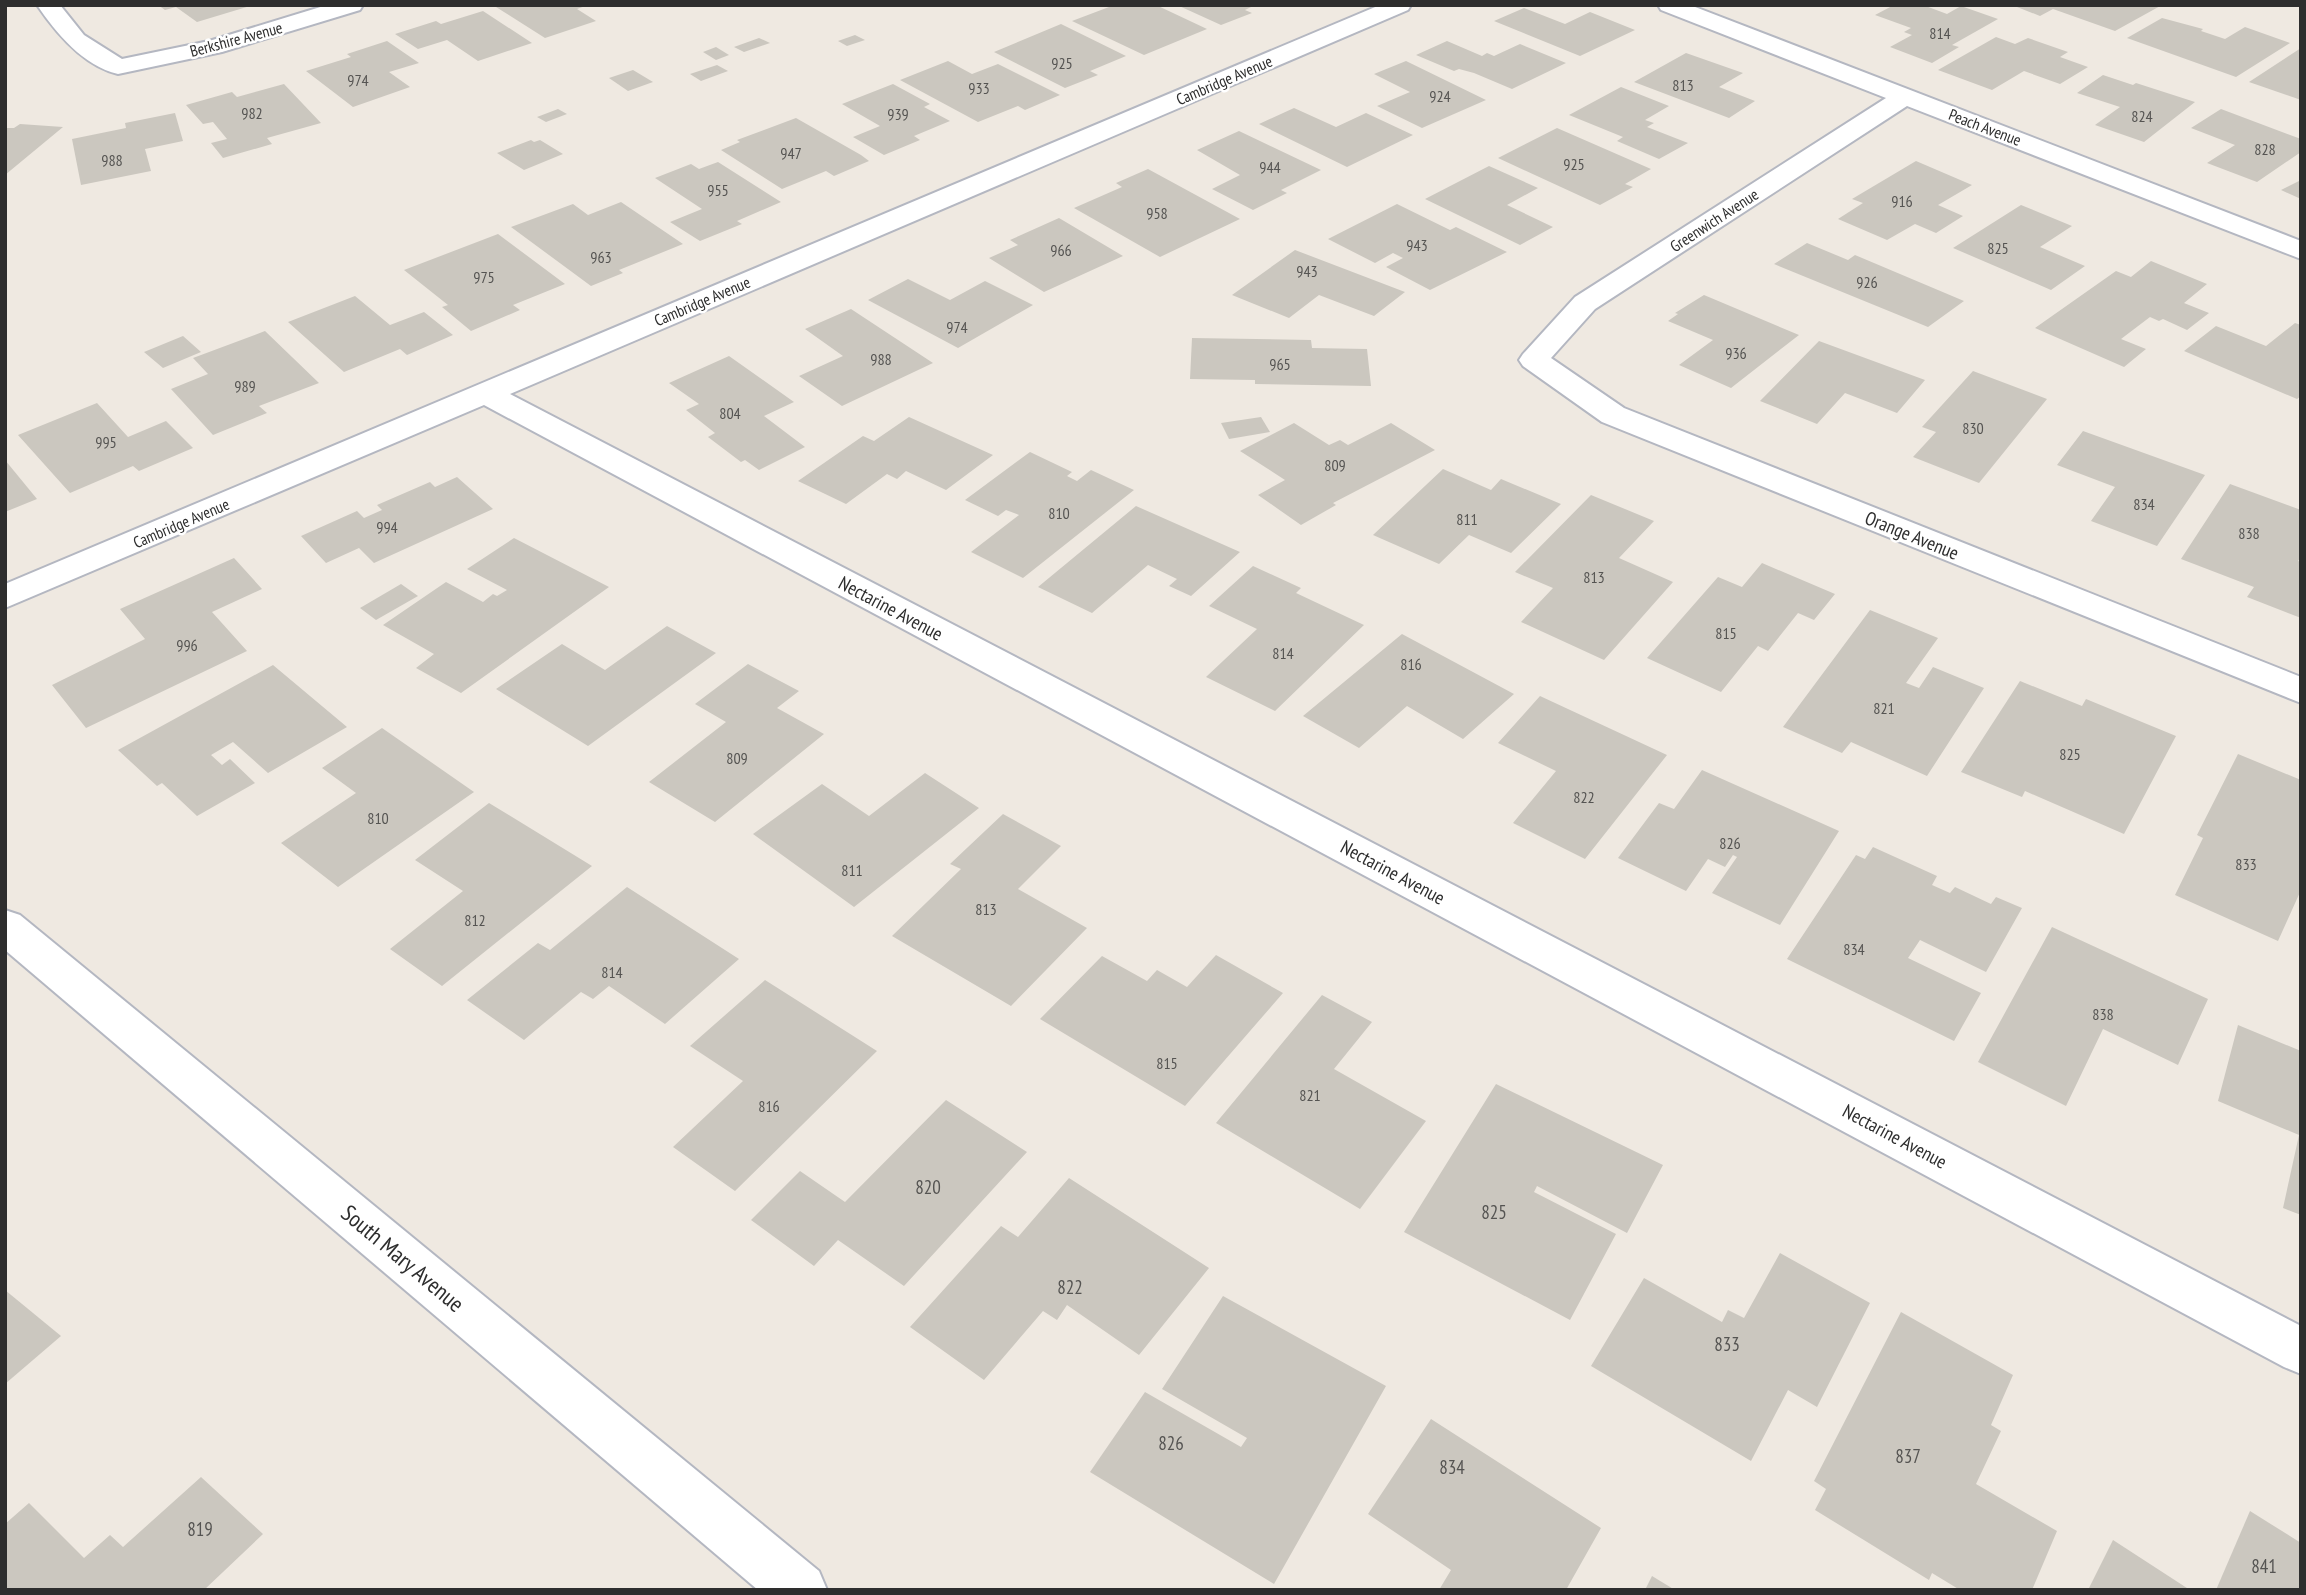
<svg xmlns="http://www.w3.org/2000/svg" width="2306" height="1595" font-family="'PT Sans Narrow',sans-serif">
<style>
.building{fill:#cbc7bf}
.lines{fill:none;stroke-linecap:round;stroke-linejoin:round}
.street-casing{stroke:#b4b7c1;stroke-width:4}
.secondary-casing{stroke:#b4b7c1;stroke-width:4}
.street{fill:#fff;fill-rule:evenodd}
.secondary{fill:#fff;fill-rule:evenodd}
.labels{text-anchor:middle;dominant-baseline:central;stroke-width:5;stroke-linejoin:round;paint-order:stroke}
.number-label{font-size:16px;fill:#555452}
.far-street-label{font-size:16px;fill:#2e2e2e;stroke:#fff}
.street-label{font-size:19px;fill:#2e2e2e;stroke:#fff}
.near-number-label{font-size:19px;fill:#555452}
.near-street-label{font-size:23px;fill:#2e2e2e;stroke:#fff}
</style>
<rect width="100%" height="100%" fill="#efe9e1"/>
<g class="building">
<polygon points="158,5 249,5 250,6 197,22 176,7 165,10"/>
<polygon points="502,5 588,5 577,9 596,21 545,38 496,7"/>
<polygon points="1106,5 1156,5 1207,29 1144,55 1072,21 1109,7"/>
<polygon points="1177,5 1255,5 1245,10 1252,13 1221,25"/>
<polygon points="1894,5 1923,5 1947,14 1961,6 1998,19 1952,45 1959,47 1932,63 1890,47 1912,35 1904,32 1911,28 1875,15"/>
<polygon points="2012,5 2162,5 2115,31 2053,9 2040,16"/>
<polygon points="1524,8 1565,24 1590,12 1635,30 1580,56 1494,21"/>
<polygon points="483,11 532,43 478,61 447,40 418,49 395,34 436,21 441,24"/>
<polygon points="2162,18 2203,29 2201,31 2225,39 2245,27 2290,43 2236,77 2127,38"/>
<polygon points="1061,24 1126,56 1090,71 1098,75 1065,88 994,52"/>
<polygon points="855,35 865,40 847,46 838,41"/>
<polygon points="1996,37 2015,44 2028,38 2068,52 2060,57 2088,67 2060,84 2024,71 1992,90 1938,70"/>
<polygon points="759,38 770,43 744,52 734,47"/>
<polygon points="387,41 419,63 389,72 410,87 353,107 306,71 351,57 347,54"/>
<polygon points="1447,41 1482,56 1487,53 1494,56 1520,44 1566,63 1512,89 1474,73 1459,69 1454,71 1416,55"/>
<polygon points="716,47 729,55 716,60 703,52"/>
<polygon points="2301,48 2301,100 2249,82"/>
<polygon points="1686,53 1743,73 1719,87 1755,101 1729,118 1634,82"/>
<polygon points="948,61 972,74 998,64 1060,95 1025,110 1018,106 978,122 900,80"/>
<polygon points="1406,61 1486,100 1422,128 1377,106 1410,92 1374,74"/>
<polygon points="717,65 728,71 701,81 690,74"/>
<polygon points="633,70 653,82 628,91 609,78"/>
<polygon points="2103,75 2133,85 2136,83 2195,102 2144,142 2095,125 2120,107 2077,93"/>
<polygon points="284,84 321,123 267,138 272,144 223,158 211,143 227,139 213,122 203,124 186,105 232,92 237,97"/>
<polygon points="893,84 930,104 924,107 950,121 914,136 920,140 884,155 853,137 880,126 842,104"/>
<polygon points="1621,87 1669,106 1645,120 1654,123 1647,127 1688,143 1659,159 1617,141 1623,137 1569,115"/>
<polygon points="1294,108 1336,127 1366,113 1413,135 1347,167 1259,124"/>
<polygon points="558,109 567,114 546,122 537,117"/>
<polygon points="2221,109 2301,139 2301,152 2257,182 2207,163 2235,145 2191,128"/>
<polygon points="175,113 183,141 145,149 151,171 81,185 72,139 126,128 125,123"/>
<polygon points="796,118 861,155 869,161 834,176 826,171 782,189 721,150 740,142 737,140"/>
<polygon points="20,124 63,127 5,175 5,128 14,128"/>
<polygon points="1557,128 1651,169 1625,184 1633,187 1600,205 1498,158"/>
<polygon points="1239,131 1321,170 1281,190 1287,193 1253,210 1212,189 1240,175 1197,150"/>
<polygon points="531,140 534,142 540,140 563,154 524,170 497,153"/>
<polygon points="1916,161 1972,185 1938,205 1963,216 1936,233 1915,224 1887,240 1838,219 1863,203 1852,199"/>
<polygon points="718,162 781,202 737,221 742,224 700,241 670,222 702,209 655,178 691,164 699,169"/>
<polygon points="1489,166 1538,188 1507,205 1553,227 1520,245 1425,199"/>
<polygon points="1148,169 1240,219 1160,257 1074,208 1122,187 1116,183"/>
<polygon points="2301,180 2301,199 2281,190"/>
<polygon points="621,202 683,244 619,270 623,273 591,286 511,227 573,204 588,215"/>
<polygon points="1397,204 1450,230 1456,227 1507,252 1430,290 1386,267 1403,258 1393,253 1375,263 1328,239"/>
<polygon points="2021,205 2072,226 2040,247 2085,266 2051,290 1953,248"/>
<polygon points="1059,218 1123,256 1044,292 989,258 1018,245 1010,240"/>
<polygon points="498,234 565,284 513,305 520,310 471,331 442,307 448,305 404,270"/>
<polygon points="1807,243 1848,260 1855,255 1964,301 1928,327 1774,264"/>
<polygon points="1295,250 1405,292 1374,316 1319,295 1289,318 1232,295"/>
<polygon points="2151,261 2207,284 2184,303 2209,313 2187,330 2163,319 2159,321 2150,317 2121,339 2146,349 2124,367 2035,328 2116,271 2131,277"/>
<polygon points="908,279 950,300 985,281 1033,305 958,348 868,300"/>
<polygon points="1704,295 1799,335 1731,388 1679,365 1713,340 1668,321 1678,314 1675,313"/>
<polygon points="355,296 390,325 424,312 453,335 407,355 400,349 344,372 288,322"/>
<polygon points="851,309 933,363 842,406 799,376 843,356 805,329"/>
<polygon points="2295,323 2301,325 2301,396 2297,399 2184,351 2216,326 2266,346"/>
<polygon points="265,331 319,383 259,406 267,413 213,435 171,389 208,374 193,358"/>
<polygon points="183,336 201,352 163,368 144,352"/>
<polygon points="1192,338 1311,340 1312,348 1367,349 1371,386 1255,384 1255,380 1190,379"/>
<polygon points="1819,341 1925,380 1897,413 1845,393 1817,424 1760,401"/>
<polygon points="729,356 794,402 764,416 805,447 759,470 745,460 741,462 708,437 715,433 686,410 699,404 669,383"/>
<polygon points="1973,371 2047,399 1979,483 1913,457 1936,432 1922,427"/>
<polygon points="97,403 128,437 166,421 193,448 139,471 133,466 70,493 18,435"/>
<polygon points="909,417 993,455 946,490 906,471 897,479 887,474 846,504 798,481 863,436 874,441"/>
<polygon points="1261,417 1270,432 1229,439 1221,423"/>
<polygon points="1294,423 1329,445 1340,440 1348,445 1391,423 1435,450 1333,503 1336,505 1301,525 1258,495 1285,480 1240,451"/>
<polygon points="2083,431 2205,475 2157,546 2091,521 2115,487 2057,465"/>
<polygon points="1030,452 1072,472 1067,476 1077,481 1091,470 1134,490 1023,578 971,552 1019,515 1006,510 998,516 965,500"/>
<polygon points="5,460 37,499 5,512"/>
<polygon points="1443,469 1491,490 1501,479 1561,504 1511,553 1469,535 1439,564 1373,535"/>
<polygon points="457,477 493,509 374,563 359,548 326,563 301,536 357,511 364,518 382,510 377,505 430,482 435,487"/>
<polygon points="2230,484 2301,510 2301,557 2298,561 2301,562 2301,618 2247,597 2254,587 2181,559"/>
<polygon points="1591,495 1654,521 1619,558 1673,582 1604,660 1521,622 1553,588 1515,572"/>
<polygon points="1136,506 1240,552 1191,596 1169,586 1177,579 1148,565 1092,613 1038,587"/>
<polygon points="514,538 609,587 461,693 416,668 434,654 383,625 446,582 483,602 493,594 497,596 507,590 467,569"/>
<polygon points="234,558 262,589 212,612 247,651 86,728 52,685 145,639 120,609"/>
<polygon points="1762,563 1835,594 1814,620 1798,613 1768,651 1758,646 1721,692 1647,658 1718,577 1742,587"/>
<polygon points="1253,566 1301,588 1296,593 1364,625 1275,711 1206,677 1257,629 1209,606"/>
<polygon points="401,584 418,596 376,620 360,608"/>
<polygon points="1870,610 1938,638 1906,683 1919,688 1933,667 1984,688 1927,776 1851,742 1842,753 1783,727"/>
<polygon points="667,626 716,653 588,746 496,689 562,644 605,670"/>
<polygon points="1402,634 1514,694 1463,739 1407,706 1359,748 1303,716"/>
<polygon points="748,664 799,691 777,708 824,734 715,822 649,782 726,722 695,704"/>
<polygon points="273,665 347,727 268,773 233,742 211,755 222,765 230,759 255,783 197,816 162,783 157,786 118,750"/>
<polygon points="2020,681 2082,706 2086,699 2176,736 2124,834 2025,791 2022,797 1961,772"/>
<polygon points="1540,696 1667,755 1585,859 1513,823 1556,771 1498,743"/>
<polygon points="382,728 474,792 338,887 281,843 356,793 322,768"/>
<polygon points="2238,754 2301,780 2301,890 2278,941 2175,895 2203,838 2197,835"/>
<polygon points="1702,770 1839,831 1780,925 1712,893 1737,857 1733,855 1725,867 1708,859 1686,891 1618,858 1659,803 1674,809"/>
<polygon points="925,773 979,808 854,907 753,834 822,784 869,816"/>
<polygon points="489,803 592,866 442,986 390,949 463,891 415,860"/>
<polygon points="1003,814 1061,846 1018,889 1087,928 1011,1006 892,936 961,869 950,864"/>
<polygon points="1873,847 1937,876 1932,885 1950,893 1955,887 1991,904 1996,897 2022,908 1986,972 1920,940 1908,958 1981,993 1954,1041 1787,959 1856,855 1865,859"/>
<polygon points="627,887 739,959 665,1024 609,986 593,999 581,992 524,1040 467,1000 538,943 550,950"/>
<polygon points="2052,927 2208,999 2178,1065 2103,1029 2066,1106 1978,1062"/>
<polygon points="1216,955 1283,993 1185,1106 1040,1019 1102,956 1147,981 1157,970 1187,987"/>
<polygon points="765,980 877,1051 735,1191 673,1147 743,1081 690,1046"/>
<polygon points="1322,995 1372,1022 1334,1069 1426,1121 1360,1209 1216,1123"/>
<polygon points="2238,1025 2301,1051 2301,1215 2283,1208 2299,1135 2218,1101"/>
<polygon points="1496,1084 1663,1165 1627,1233 1537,1186 1534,1192 1616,1234 1570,1320 1404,1232"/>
<polygon points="946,1100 1027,1152 904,1286 838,1240 814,1266 751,1220 800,1171 845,1202"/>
<polygon points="1069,1178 1209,1268 1139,1355 1067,1305 1057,1320 1043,1311 984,1380 910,1327 1001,1226 1018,1237"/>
<polygon points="1780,1253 1870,1303 1817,1407 1788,1390 1751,1461 1591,1366 1644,1278 1722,1322 1728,1310 1744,1318"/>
<polygon points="5,1290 61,1336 5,1384"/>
<polygon points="1223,1296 1386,1386 1274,1584 1090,1472 1145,1392 1241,1447 1247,1438 1162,1389"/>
<polygon points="1901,1312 2013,1375 1991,1425 2001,1431 1976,1484 2057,1531 2032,1590 1960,1590 1932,1573 1929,1580 1815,1510 1826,1489 1814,1481"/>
<polygon points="1431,1419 1601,1528 1566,1590 1439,1590 1451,1570 1368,1514"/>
<polygon points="201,1477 263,1534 204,1590 5,1590 5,1524 29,1503 84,1558 110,1535 123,1547"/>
<polygon points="2250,1511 2301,1543 2301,1590 2216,1590"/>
<polygon points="2113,1540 2190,1590 2088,1590"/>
<polygon points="1652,1576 1675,1590 1645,1590"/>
</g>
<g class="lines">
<defs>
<g id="street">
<path d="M37 5H60L84 35 122 59 209 41 327 5H363L360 10 222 52 118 74C83 66 56 33 37 5Z"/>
<polygon points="1380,5 1411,5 1408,10 510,394 2301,1326 2301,1374 2284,1367 484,405 5,608 5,584"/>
<polygon points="1658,5 1690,5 2301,241 2301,259 1907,106 1595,309 1551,358 1624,408 2301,677 2301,703 1602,422 1523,366 1519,360 1523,354 1575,297 1886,98 1661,10"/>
</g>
<polygon id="secondary" points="5,910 20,915 819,1571 827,1590 758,1590 5,950"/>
</defs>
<use href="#street" class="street-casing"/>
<use href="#secondary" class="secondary-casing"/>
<use href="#street" class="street"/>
<use href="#secondary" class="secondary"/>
</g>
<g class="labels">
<g class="number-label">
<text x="1940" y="33">814</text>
<text x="1062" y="63">925</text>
<text x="358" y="80">974</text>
<text x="1683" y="85">813</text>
<text x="979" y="88">933</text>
<text x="1440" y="96">924</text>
<text x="252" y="113">982</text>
<text x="898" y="114">939</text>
<text x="2142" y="116">824</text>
<text x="2265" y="149">828</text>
<text x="791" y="153">947</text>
<text x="112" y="160">988</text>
<text x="1574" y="164">925</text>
<text x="1270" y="167">944</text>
<text x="718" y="190">955</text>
<text x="1902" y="201">916</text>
<text x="1157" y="213">958</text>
<text x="1417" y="245">943</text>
<text x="1998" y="248">825</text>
<text x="1061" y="250">966</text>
<text x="601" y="257">963</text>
<text x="1307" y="271">943</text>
<text x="484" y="277">975</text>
<text x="1867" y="282">926</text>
<text x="957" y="327">974</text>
<text x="1736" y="353">936</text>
<text x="881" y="359">988</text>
<text x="1280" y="364">965</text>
<text x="245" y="386">989</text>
<text x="730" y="413">804</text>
<text x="1973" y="428">830</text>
<text x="106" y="442">995</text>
<text x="1335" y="465">809</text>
<text x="2144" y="504">834</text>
<text x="1059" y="513">810</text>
<text x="1467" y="519">811</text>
<text x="387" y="527">994</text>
<text x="2249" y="533">838</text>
<text x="1594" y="577">813</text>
<text x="1726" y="633">815</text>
<text x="187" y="645">996</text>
<text x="1283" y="653">814</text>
<text x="1411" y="664">816</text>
<text x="1884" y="708">821</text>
<text x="2070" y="754">825</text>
<text x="737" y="758">809</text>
<text x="1584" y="797">822</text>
<text x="378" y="818">810</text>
<text x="1730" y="843">826</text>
<text x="2246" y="864">833</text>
<text x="852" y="870">811</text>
<text x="986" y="909">813</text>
<text x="475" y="920">812</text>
<text x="1854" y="949">834</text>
<text x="612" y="972">814</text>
<text x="2103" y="1014">838</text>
<text x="1167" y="1063">815</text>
<text x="1310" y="1095">821</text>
<text x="769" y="1106">816</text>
</g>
<g class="far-street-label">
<text transform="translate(236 39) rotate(-15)">Berkshire Avenue</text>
<text transform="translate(1224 80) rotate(-23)">Cambridge Avenue</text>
<text transform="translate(1985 127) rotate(21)">Peach Avenue</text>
<text transform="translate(1714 220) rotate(-33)">Greenwich Avenue</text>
<text transform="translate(702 301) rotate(-23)">Cambridge Avenue</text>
<text transform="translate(181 523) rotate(-23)">Cambridge Avenue</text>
</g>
<g class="street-label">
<text transform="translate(1912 535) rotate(22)">Orange Avenue</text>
<text transform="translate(891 608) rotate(28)">Nectarine Avenue</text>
<text transform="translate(1393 872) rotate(28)">Nectarine Avenue</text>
<text transform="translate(1895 1136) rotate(28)">Nectarine Avenue</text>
</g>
<g class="near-number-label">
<text x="928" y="1187">820</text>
<text x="1494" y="1212">825</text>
<text x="1070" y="1287">822</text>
<text x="1727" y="1344">833</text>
<text x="1171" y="1443">826</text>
<text x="1908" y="1456">837</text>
<text x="1452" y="1467">834</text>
<text x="200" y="1529">819</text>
<text x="2264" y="1566">841</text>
</g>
<g class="near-street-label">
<text transform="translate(403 1258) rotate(40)">South Mary Avenue</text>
</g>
</g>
<rect width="2306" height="1595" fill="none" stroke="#2e2e2e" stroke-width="14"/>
</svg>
